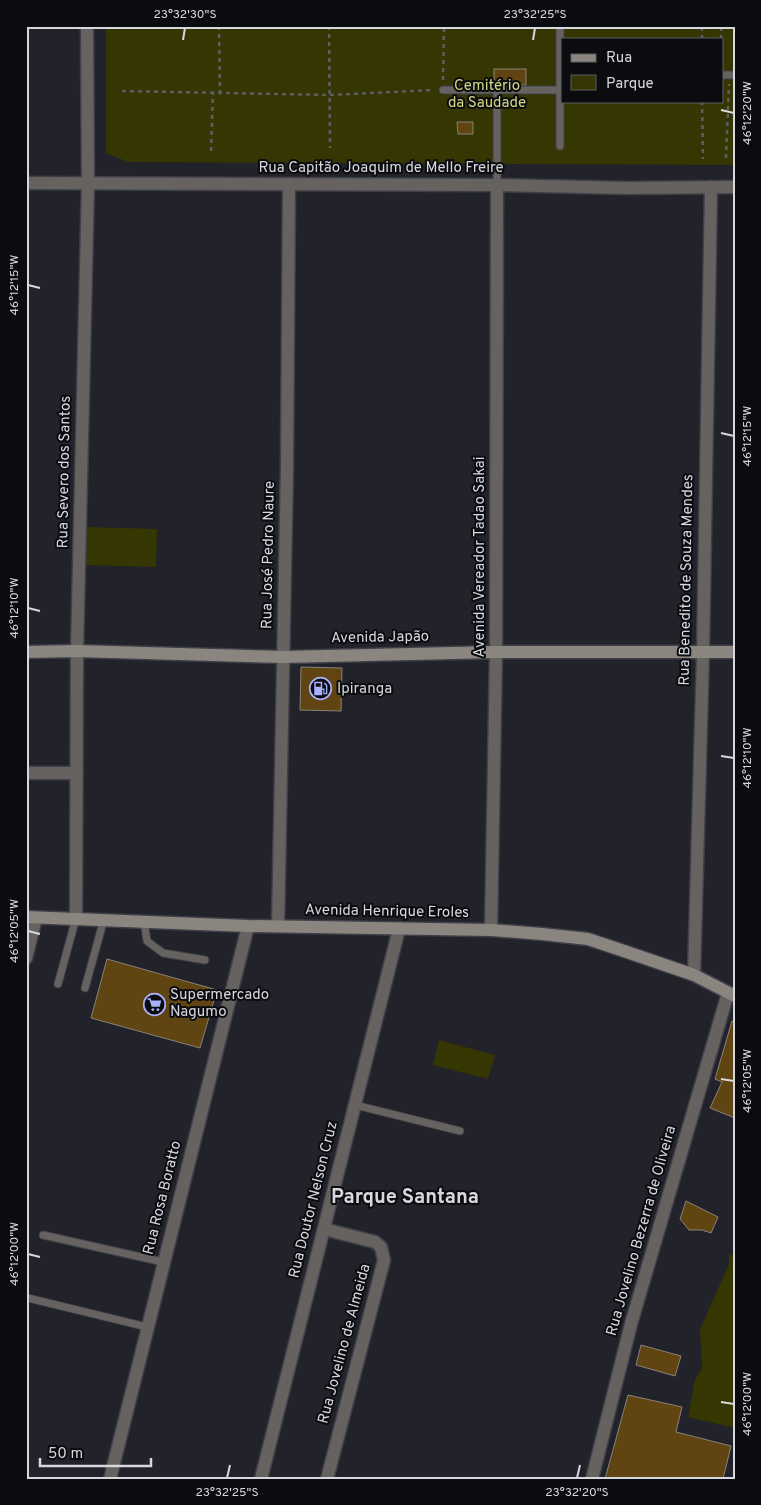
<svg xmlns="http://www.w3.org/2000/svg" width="761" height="1505" font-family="Overpass,sans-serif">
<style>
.green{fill:#353602;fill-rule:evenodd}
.building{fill:#604411;stroke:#88837a}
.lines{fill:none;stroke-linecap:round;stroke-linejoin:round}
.service-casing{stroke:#3e3f47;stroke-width:9}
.minor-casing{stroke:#3e3f47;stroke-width:15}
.secondary-casing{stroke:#3e3f47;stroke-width:15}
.path{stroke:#5c5d65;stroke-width:2.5;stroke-dasharray:4 4;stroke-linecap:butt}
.service{stroke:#65625f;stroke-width:7}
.minor{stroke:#65625f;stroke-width:12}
.secondary{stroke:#8b8580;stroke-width:12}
.ticks{fill:none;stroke:#d7d8de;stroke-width:2}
.labels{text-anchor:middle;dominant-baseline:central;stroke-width:4;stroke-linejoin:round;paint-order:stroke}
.park-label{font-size:15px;fill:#d3d885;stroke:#0b0c0f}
.street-label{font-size:15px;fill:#d7d8de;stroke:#0b0c0f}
.poi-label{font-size:15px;fill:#d7d8de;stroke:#0b0c0f;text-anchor:start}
.district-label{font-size:20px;font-weight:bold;fill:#d7d8de;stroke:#0b0c0f}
.neatline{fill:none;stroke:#d7d8de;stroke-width:2}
.ticks-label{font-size:12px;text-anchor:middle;fill:#d7d8de}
</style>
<rect width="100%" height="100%" fill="#21222a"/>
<g class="green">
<path d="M106 26H735V165L128 162 106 153ZM562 39H722V101H562Z"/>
<polygon points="87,527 157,529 156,567 86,565"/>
<polygon points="439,1040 495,1055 488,1079 433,1065"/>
<polygon points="729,1254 735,1256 735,1428 688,1417 695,1379 702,1368 700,1329 729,1264"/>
</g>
<g class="building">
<rect x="494" y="69" width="32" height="16"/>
<polygon points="457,122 473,122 473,134 458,134"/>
<polygon points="301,667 342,668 341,711 300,710"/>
<polygon points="107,959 217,990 200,1048 91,1018"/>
<polygon points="732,1021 735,1022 735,1118 710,1108 722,1082 715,1079"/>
<polygon points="686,1201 718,1217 711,1233 702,1230 689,1230 680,1219"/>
<polygon points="641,1345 681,1356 675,1376 636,1365"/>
<polygon points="628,1395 682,1407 676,1432 731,1446 723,1479 605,1479"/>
</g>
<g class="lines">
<defs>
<g id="service">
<polyline points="722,75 735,75"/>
<polyline points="443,90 559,90"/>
<polyline points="560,146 560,26"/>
<polyline points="497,185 497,90"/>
<polyline points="144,921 147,941 163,953 205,960"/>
<polyline points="58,984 76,918"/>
<polyline points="85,988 104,919"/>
<polyline points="355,1105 460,1131"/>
<polyline points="43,1235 163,1262"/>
<polyline points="28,1298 147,1327"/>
</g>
<g id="minor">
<polyline points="26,183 497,185 627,188 735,187"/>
<polyline points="26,773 77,773"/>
<polyline points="76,918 77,651 88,183 87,26"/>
<polyline points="278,926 287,467 289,184"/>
<polyline points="491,930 496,652 497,185"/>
<polyline points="26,958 36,918"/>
<polyline points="694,975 703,652 711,187"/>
<polyline points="324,1229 375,1242 381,1247 384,1260 327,1479"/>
<polyline points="110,1479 248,926"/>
<polyline points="261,1479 399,929"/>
<polyline points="592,1479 631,1324 728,993"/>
</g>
<g id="secondary">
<polyline points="26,652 77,651 284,657 496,652 735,652"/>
<polyline points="26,917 248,926 491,930 542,934 588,939 621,950 694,975 735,996"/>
</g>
</defs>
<use href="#service" class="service-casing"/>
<use href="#minor" class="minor-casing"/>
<use href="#secondary" class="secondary-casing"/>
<g class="path">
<polyline points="219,26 220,92"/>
<polyline points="329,26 330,148"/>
<polyline points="702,39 702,26"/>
<polyline points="721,39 721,26"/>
<polyline points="443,80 444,26"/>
<polyline points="122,91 330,95 433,90"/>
<polyline points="702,101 703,159"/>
<polyline points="211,151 213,92"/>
<polyline points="726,158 729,84"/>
</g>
<use href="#service" class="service"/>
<use href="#minor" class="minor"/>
<use href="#secondary" class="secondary"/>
</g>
<path class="ticks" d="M183 40 185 28M533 40 535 28M721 110 734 113M28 285 40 288M721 433 734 436M28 608 40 611M721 756 734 758M28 931 40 934M721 1079 734 1081M28 1254 40 1257M721 1402 734 1404M227 1478 230 1465M577 1478 580 1465"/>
<defs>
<symbol id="fuel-ring" viewBox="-11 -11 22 22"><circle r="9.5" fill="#0b0c0f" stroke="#a9b0fc" stroke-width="1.5"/><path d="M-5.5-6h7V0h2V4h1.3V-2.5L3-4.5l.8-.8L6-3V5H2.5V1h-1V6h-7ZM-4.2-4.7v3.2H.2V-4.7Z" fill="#a9b0fc"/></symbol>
<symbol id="supermarket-ring" viewBox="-11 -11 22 22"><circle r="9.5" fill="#0b0c0f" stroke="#a9b0fc" stroke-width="1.5"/><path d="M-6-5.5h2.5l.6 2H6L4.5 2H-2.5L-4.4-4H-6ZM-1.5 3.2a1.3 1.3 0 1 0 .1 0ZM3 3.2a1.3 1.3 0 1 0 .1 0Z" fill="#a9b0fc"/></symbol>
</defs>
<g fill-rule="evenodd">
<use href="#fuel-ring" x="308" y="676" width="25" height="25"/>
<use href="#supermarket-ring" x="142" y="992" width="25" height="25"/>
</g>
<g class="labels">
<g class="park-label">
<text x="487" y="86">Cemitério<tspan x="487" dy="17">da Saudade</tspan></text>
</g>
<g class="street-label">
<text x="381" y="168">Rua Capitão Joaquim de Mello Freire</text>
<text transform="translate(65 472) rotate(-89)">Rua Severo dos Santos</text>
<text transform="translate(269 555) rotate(-89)">Rua José Pedro Naure</text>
<text transform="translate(480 557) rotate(-90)">Avenida Vereador Tadao Sakai</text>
<text transform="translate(687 580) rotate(-89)">Rua Benedito de Souza Mendes</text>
<text transform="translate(380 638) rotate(-1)">Avenida Japão</text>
<text transform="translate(387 912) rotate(1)">Avenida Henrique Eroles</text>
<text transform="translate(163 1198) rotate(-76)">Rua Rosa Boratto</text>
<text transform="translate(314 1200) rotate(-76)">Rua Doutor Nelson Cruz</text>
<text transform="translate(642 1231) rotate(-74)">Rua Jovelino Bezerra de Oliveira</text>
<text transform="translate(345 1344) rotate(-75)">Rua Jovelino de Almeida</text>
</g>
<g class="poi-label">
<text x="337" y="689">Ipiranga</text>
<text x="170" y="995">Supermercado<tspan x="170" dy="17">Nagumo</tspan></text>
</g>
<g class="district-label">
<text x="405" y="1198">Parque Santana</text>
</g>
</g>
<rect width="761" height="1505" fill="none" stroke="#0b0c0f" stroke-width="55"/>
<rect x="561" y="38" width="162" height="65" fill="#0b0c0f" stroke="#5d5e62"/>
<rect x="571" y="54" width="25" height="8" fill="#8b8580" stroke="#5d5e62"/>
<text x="606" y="62" font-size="15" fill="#d7d8de">Rua</text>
<rect x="571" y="75" width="25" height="15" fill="#353602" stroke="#5d5e62"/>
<text x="606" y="88" font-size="15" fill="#d7d8de">Parque</text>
<path d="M40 1458v8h111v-8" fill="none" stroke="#d7d8de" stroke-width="2.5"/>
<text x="48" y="1458" font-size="15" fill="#d7d8de" stroke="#0b0c0f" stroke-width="4" paint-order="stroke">50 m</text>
<rect x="28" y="28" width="706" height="1450" class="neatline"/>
<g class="ticks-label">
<text x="185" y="18">23°32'30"S</text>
<text x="535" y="18">23°32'25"S</text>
<text transform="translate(747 113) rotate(-90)" y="4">46°12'20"W</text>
<text transform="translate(14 285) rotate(-90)" y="4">46°12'15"W</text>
<text transform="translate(747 436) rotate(-90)" y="4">46°12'15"W</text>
<text transform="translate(14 608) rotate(-90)" y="4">46°12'10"W</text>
<text transform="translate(747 758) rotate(-90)" y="4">46°12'10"W</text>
<text transform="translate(14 931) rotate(-90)" y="4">46°12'05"W</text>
<text transform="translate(747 1081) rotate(-90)" y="4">46°12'05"W</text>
<text transform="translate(14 1254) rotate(-90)" y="4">46°12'00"W</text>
<text transform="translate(747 1404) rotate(-90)" y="4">46°12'00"W</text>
<text x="227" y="1496">23°32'25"S</text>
<text x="577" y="1496">23°32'20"S</text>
</g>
</svg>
